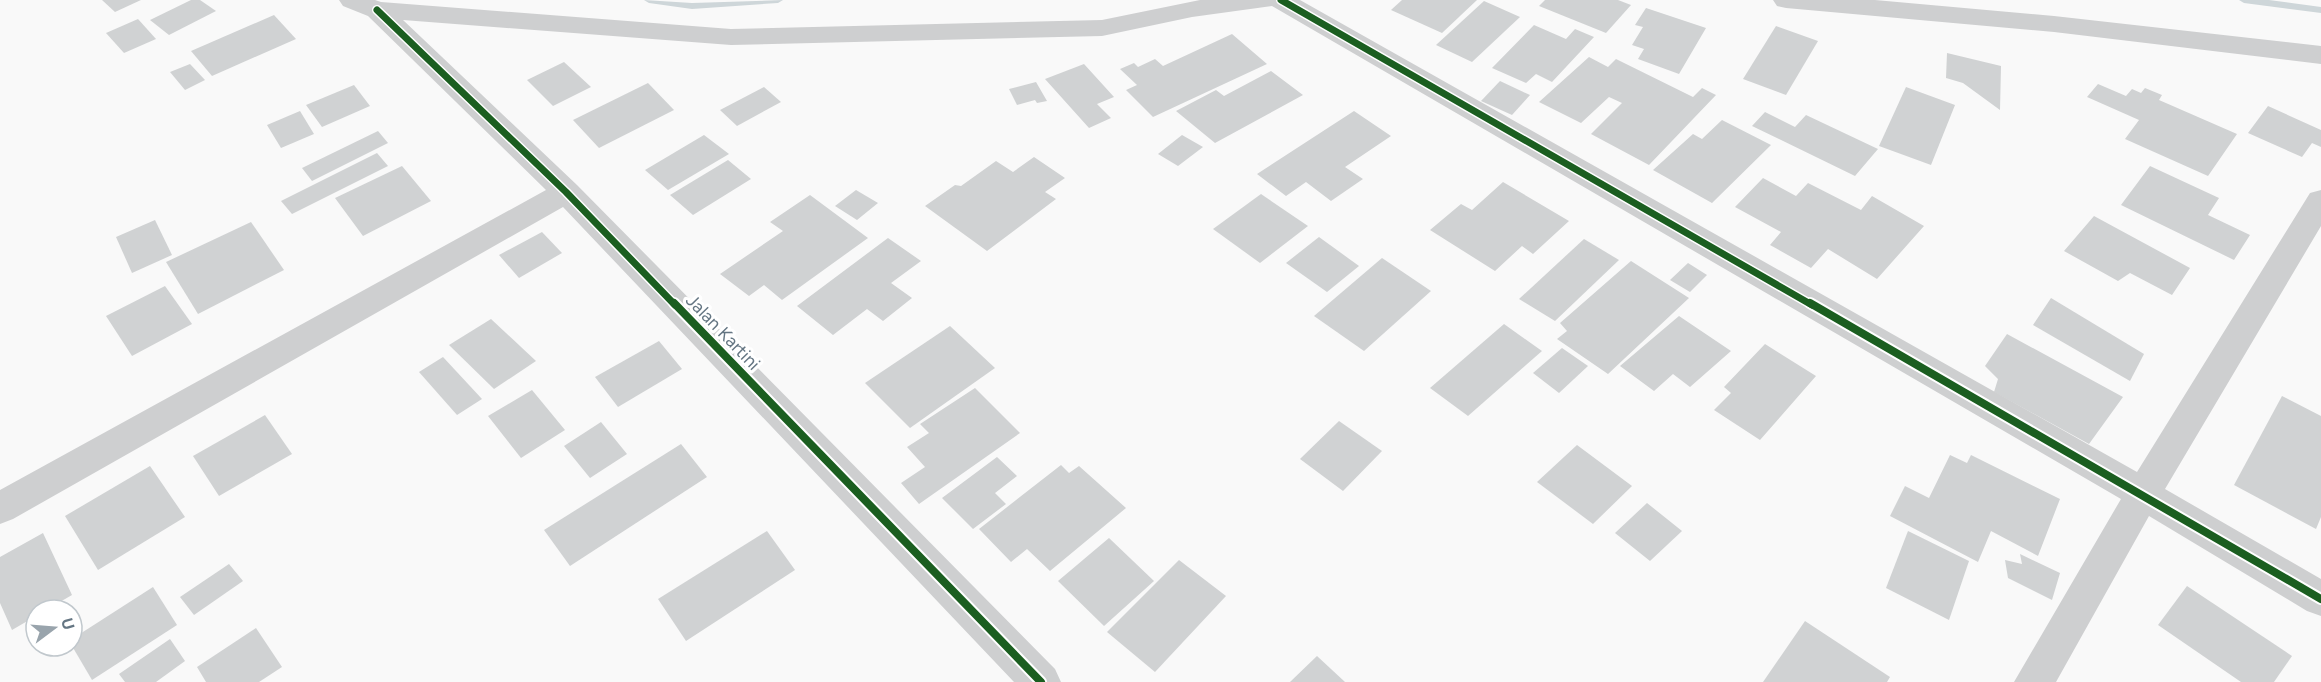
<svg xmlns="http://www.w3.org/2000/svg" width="2321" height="682" font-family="Figtree,sans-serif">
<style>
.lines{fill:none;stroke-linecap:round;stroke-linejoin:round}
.stream{fill:#ced6d9;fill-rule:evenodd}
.building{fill:#d0d2d3}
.street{fill:#cecfd0;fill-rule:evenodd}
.cycleway-far1-casing{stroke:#fff;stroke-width:10}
.cycleway-casing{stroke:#fff;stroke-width:12}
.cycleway-far1{stroke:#1b5e20;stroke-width:7}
.cycleway{stroke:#1b5e20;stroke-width:8}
.labels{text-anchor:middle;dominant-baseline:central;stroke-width:6;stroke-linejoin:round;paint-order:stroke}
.street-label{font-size:18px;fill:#657683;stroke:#fff}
</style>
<rect width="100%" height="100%" fill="#f9f9f9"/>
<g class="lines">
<g class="stream">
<polygon points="644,0 692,3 783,0 778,3 692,9 649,3"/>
<polygon points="2239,0 2269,0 2321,7 2321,13 2244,3"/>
</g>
</g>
<g class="building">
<polygon points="102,0 141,0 115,12"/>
<polygon points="191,0 200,0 216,11 169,35 150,20"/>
<polygon points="1402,0 1477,0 1442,33 1391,10"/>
<polygon points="1545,0 1618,0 1631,5 1606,33 1539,6"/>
<polygon points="1484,1 1520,17 1472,62 1436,45"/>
<polygon points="1646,8 1706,28 1679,74 1638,59 1644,49 1632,45 1643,27 1635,25"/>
<polygon points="274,15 296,39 212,76 191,51"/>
<polygon points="138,19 156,39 124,53 106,33"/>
<polygon points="1534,25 1566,39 1575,29 1594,37 1552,82 1536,74 1526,83 1492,68"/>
<polygon points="1776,26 1818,41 1786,95 1743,79"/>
<polygon points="1232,34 1267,64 1153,117 1126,90 1137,85 1120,69 1134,63 1138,67 1155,59 1163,66"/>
<polygon points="1947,53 2001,66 2000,110 1963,83 1946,78"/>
<polygon points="1589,57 1608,67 1616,59 1693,97 1702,88 1716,95 1649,165 1591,134 1622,103 1609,97 1581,123 1539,102"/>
<polygon points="564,62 591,87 553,106 527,80"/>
<polygon points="190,64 205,80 185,90 170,72"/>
<polygon points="1084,64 1114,97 1097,104 1111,118 1089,128 1045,79"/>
<polygon points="1271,71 1303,95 1215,143 1176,111 1216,90 1224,96"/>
<polygon points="1500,81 1530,95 1512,115 1481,101"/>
<polygon points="1036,82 1047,101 1037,103 1035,100 1017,105 1009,89"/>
<polygon points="648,83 674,110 599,148 573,120"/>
<polygon points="2098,84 2126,96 2132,89 2141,93 2145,88 2162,95 2159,100 2237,134 2208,176 2125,139 2139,120 2087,97"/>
<polygon points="354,85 370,106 322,127 306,105"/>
<polygon points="764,87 781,102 737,126 720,110"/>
<polygon points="1906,87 1955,105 1931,165 1879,146"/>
<polygon points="2268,106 2321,130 2321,147 2312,143 2302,157 2248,133"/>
<polygon points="300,111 314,134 281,148 267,125"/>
<polygon points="1354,111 1391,136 1345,167 1363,179 1331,201 1306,182 1286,196 1257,174"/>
<polygon points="1765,112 1795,127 1806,115 1878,149 1855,176 1752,126"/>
<polygon points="1722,120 1771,145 1712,203 1653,170 1693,134 1702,139"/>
<polygon points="378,131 388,143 312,181 302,168"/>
<polygon points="704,135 729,154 668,190 645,170"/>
<polygon points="1182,135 1203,147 1178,166 1158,154"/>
<polygon points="377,153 388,166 292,214 281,201"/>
<polygon points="1034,157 1065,178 1045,192 1056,199 987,251 925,206 955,185 961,186 996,161 1013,172"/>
<polygon points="728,160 751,179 693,215 670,195"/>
<polygon points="402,166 431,201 363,236 335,198"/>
<polygon points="2150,166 2219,198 2208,215 2250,235 2234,260 2121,205"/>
<polygon points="1763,178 1796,196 1808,183 1861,210 1872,196 1924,226 1877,279 1828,249 1811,268 1770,245 1781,232 1735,207"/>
<polygon points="1503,182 1569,221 1533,254 1522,246 1495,271 1430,230 1461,204 1472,210"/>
<polygon points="856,190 878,203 857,220 835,206"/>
<polygon points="1261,194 1308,226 1260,263 1213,229"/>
<polygon points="810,195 868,238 782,300 764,285 749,296 720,274 783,231 770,222"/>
<polygon points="2094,216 2190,268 2172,295 2130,273 2118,281 2064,251"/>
<polygon points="155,220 172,255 132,273 116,237"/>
<polygon points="251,222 284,270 198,314 166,262"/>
<polygon points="542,232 562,253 519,278 499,255"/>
<polygon points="1319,237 1359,266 1327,292 1286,263"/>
<polygon points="888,238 921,261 891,283 912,298 883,321 867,309 833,335 797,306"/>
<polygon points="1584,239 1619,260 1555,321 1519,299"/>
<polygon points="1382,258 1431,291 1364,351 1314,316"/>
<polygon points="1631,261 1689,298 1608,374 1557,339 1567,331 1560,323"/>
<polygon points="1688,263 1707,275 1690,292 1670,280"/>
<polygon points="165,286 192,324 132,356 106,316"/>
<polygon points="2051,298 2144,354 2130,381 2033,325"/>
<polygon points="1679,316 1731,351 1690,387 1673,374 1654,391 1620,366"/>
<polygon points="491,319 536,361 494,389 449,345"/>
<polygon points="1504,324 1542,351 1468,416 1430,388"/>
<polygon points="950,326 995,368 910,428 865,383"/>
<polygon points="2007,334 2123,397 2089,444 1994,392 1998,379 1985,366"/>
<polygon points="659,341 682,369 618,407 595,377"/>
<polygon points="1765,344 1816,376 1760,440 1714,410 1731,393 1724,387"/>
<polygon points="1562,348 1588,366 1559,393 1533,373"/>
<polygon points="443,357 482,399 457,415 419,372"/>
<polygon points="975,388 1020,433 919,504 901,483 925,467 907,447 929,433 920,424"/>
<polygon points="532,390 565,430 521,458 488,416"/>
<polygon points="2282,396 2321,416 2321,517 2316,529 2234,485"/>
<polygon points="265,415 292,454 219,496 193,456"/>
<polygon points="1339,421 1382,451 1343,491 1300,459"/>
<polygon points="601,422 627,454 590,478 564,446"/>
<polygon points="681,444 707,477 570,566 544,530"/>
<polygon points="1577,445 1632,486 1593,524 1537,482"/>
<polygon points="1950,455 1967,463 1971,455 2060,499 2038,556 1991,531 1978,562 1890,516 1905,486 1929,498"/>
<polygon points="997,457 1017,476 995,493 1006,504 973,529 942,498"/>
<polygon points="1061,465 1069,473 1079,466 1126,508 1050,571 1027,549 1011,562 979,529"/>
<polygon points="150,466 185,517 98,570 65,516"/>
<polygon points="1647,503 1682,531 1650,561 1615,533"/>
<polygon points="767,531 795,570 686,641 658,599"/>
<polygon points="1908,531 1969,561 1949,620 1886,588"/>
<polygon points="43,533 72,595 46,610 36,610 36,616 12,630 0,603 0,557"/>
<polygon points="1109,538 1154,581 1104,626 1058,581"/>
<polygon points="2020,554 2060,573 2052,600 2008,578 2005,560 2022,564"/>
<polygon points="1179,560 1226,596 1155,672 1107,632"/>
<polygon points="229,564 243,581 194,615 180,597"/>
<polygon points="2187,586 2292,656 2274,682 2241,682 2158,625"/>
<polygon points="153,587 177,625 92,680 72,646 72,639"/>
<polygon points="1805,621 1890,677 1887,682 1763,682"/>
<polygon points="256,628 282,667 259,682 206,682 197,667"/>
<polygon points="170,639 185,661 156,682 125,682 119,674"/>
<polygon points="1317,656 1345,682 1290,682"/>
</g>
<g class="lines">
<g class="street">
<polygon points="339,0 375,0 381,2 731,29 1102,20 1200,0 1300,0 2137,472 2310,193 2321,190 2321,226 2165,489 2321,579 2321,616 2307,611 2149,516 2056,682 2014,682 2121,499 1272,6 1192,17 1102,36 731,45 403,20 577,185 1055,669 1061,682 1014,682 563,207 13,519 0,524 0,490 546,190 368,16 343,6"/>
<polygon points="1773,0 1875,0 2054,16 2321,46 2321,64 2054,32 1786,8 1777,6"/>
</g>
<defs>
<g id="cycleway-far1">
<polyline points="1281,0 1812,305"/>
<polyline points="377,10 566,192 675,305"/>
</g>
<g id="cycleway">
<polyline points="674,303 1041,682"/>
<polyline points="1810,303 2321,599"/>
</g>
</defs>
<use href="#cycleway-far1" class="cycleway-far1-casing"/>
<use href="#cycleway" class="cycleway-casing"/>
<use href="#cycleway-far1" class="cycleway-far1"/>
<use href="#cycleway" class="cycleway"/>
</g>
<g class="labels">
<g class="street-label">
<text transform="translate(723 332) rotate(46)">Jalan Kartini</text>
</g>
</g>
<g transform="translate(54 628) rotate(74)"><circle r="28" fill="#ffffff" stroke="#c1c8cd" stroke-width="1.5"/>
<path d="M0-4.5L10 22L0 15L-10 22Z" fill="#99a4ac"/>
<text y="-9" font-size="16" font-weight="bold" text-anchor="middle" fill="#657683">U</text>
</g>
</svg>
